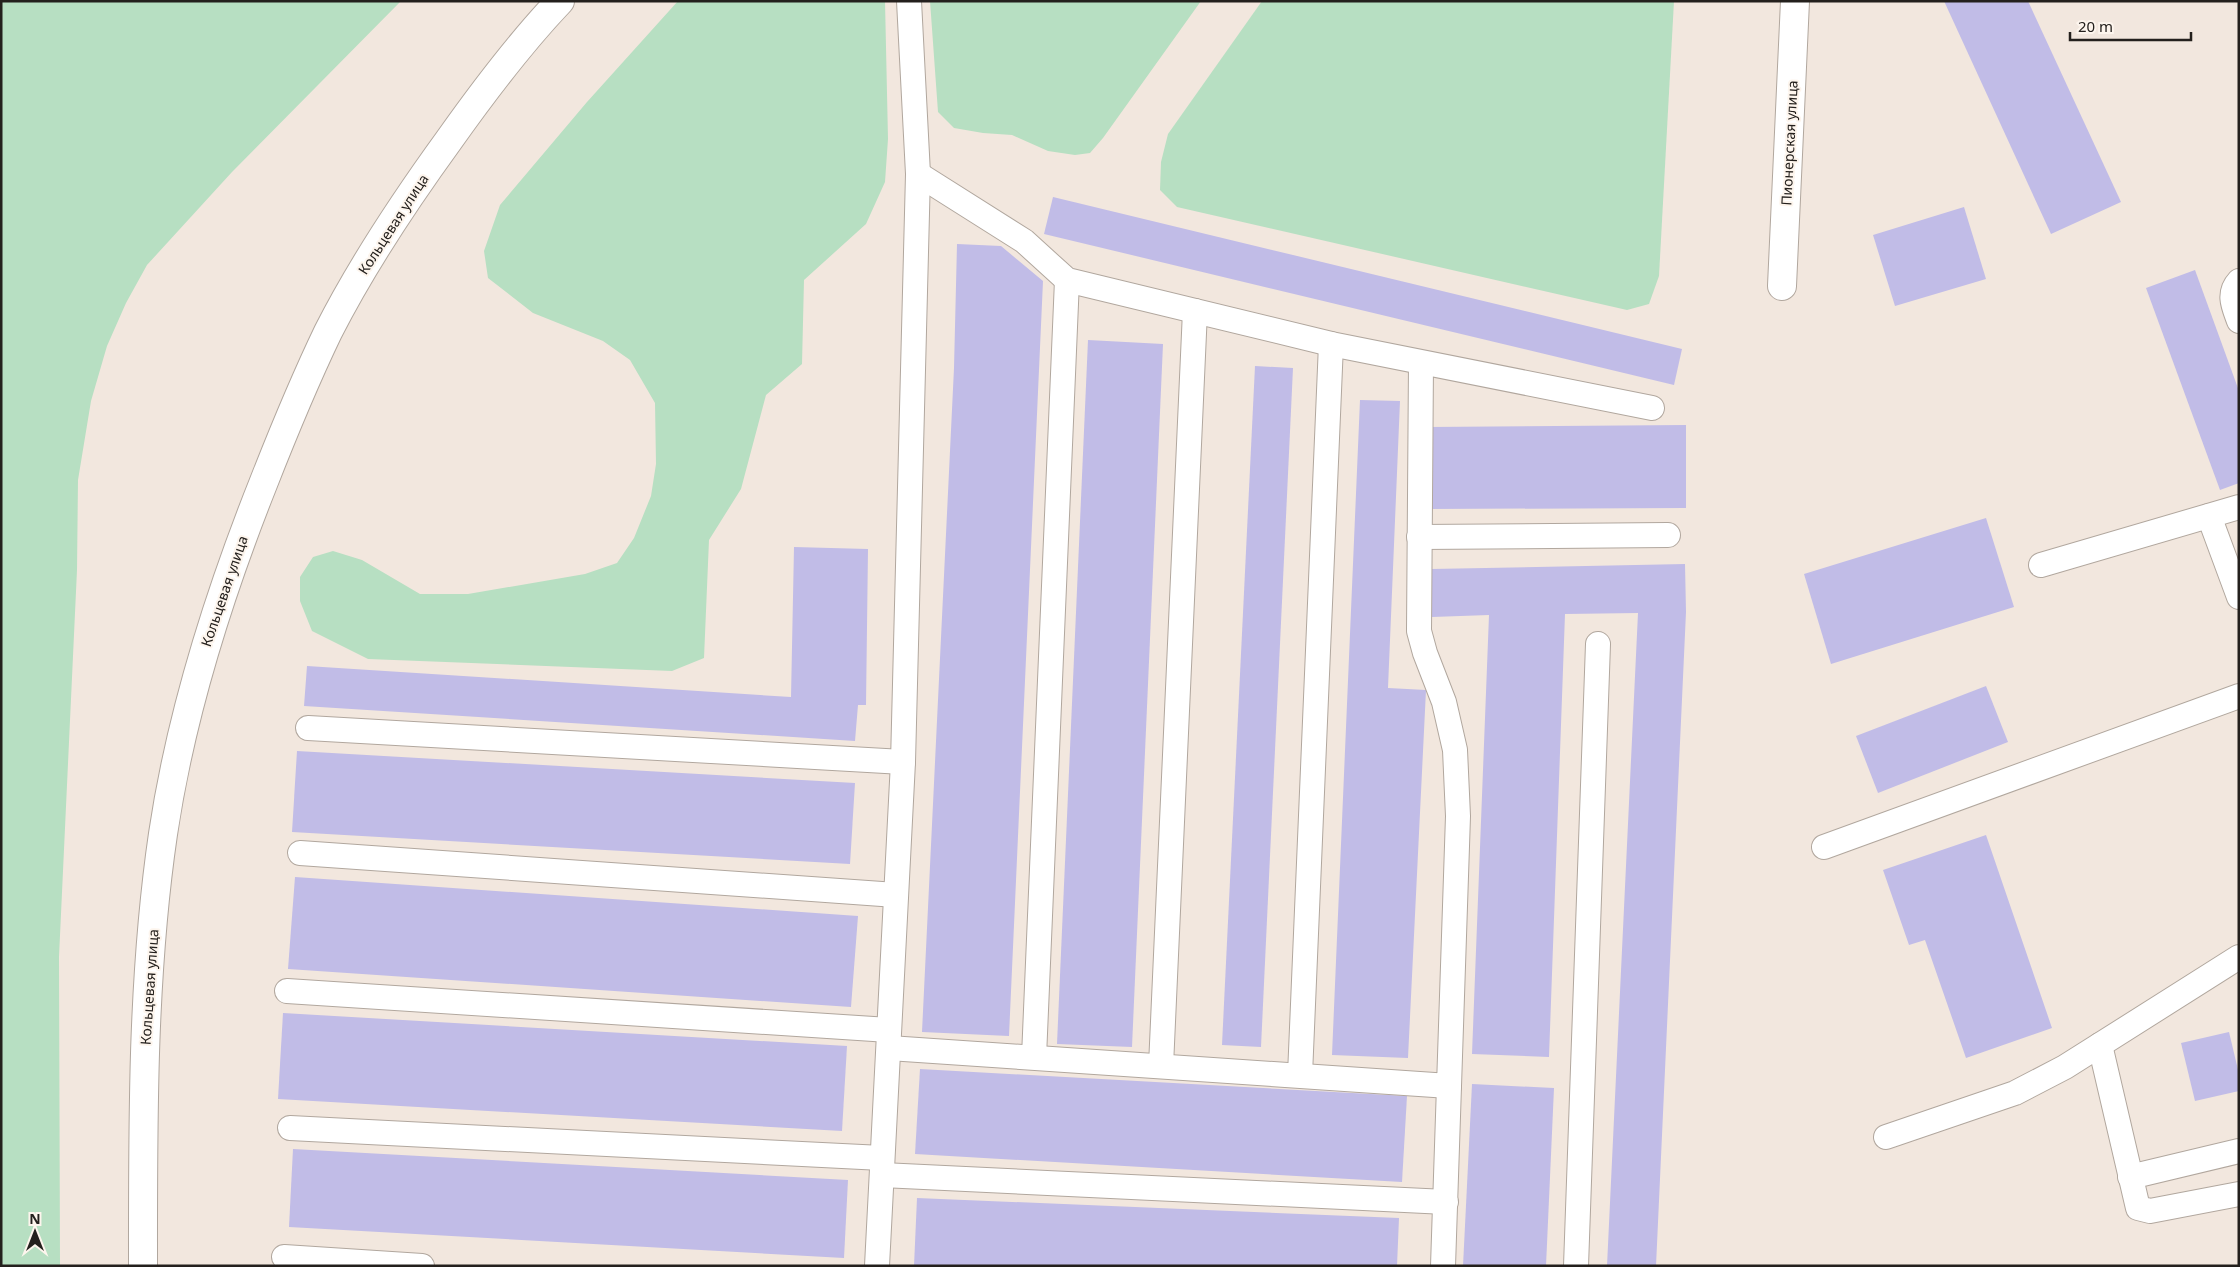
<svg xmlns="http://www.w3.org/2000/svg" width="2240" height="1267" font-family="'Noto Sans',sans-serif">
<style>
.green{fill:#b7dfc2}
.building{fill:#c1bce7}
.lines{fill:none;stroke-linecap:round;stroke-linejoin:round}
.service-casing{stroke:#b1a79e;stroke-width:26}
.minor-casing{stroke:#b1a79e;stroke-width:30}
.trunk-casing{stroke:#b1a79e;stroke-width:30}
.service{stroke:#fff;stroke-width:24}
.minor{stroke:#fff;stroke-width:28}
.trunk{stroke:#fff;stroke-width:28}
.labels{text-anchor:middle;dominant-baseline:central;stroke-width:4;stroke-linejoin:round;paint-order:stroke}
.street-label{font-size:14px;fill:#24201d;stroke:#fdf5ed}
</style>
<rect width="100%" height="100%" fill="#f2e7de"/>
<g class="green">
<polygon points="1,1 401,1 232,172 147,265 126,303 107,346 91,401 78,480 77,570 59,957 60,1266 1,1266"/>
<polygon points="678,1 885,1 888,139 885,182 866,224 804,280 802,364 766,395 741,489 709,540 704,658 672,671 368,659 312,631 300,601 300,577 313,557 333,551 362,560 420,594 468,594 585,574 617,563 634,538 651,496 656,464 655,403 630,360 603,341 533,313 488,278 484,251 500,205 587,102"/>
<polygon points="930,1 1201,1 1103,138 1090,153 1075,155 1048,151 1012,135 983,133 954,128 938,112"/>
<polygon points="1262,1 1674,1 1659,276 1649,304 1627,310 1177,207 1160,190 1161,162 1168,134"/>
</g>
<g class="building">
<polygon points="1944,1 2028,1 2121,202 2051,234"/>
<polygon points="1053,197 1682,349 1674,385 1044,234"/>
<polygon points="1964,207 1986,279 1895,306 1873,235"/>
<polygon points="957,244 1001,246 1043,281 1009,1036 922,1032 954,368"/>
<polygon points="2195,270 2239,391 2239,483 2220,490 2146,288"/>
<polygon points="1088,340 1163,344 1132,1047 1057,1044"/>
<polygon points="1255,366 1293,368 1261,1047 1222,1045"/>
<polygon points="1360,400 1400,401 1388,688 1426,690 1408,1058 1332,1055"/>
<polygon points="1686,425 1686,508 1428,509 1428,427"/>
<polygon points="1986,518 2014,607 1831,664 1804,574"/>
<polygon points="794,547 868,549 866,705 858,705 855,741 304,706 307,666 791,697"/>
<polygon points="1685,564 1686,612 1656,1266 1607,1266 1638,613 1565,614 1549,1057 1472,1054 1489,615 1432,617 1431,569"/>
<polygon points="1986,686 2008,742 1878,793 1856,736"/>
<polygon points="297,751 855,783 850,864 292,832"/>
<polygon points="1986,835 2052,1028 1966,1058 1925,940 1909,945 1883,870"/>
<polygon points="295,877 858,916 851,1007 288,969"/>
<polygon points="283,1013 847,1046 842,1131 278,1099"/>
<polygon points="2229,1032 2239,1074 2239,1091 2195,1101 2181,1043"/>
<polygon points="920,1069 1407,1096 1402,1182 915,1154"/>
<polygon points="1472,1084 1554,1088 1546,1266 1463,1266"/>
<polygon points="293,1149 848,1180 844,1258 289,1227"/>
<polygon points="917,1198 1399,1218 1397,1266 914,1266"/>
</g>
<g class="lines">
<defs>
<g id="service">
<polyline points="918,174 1024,241 1067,280 1331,344 1652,408"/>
<path d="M2239 281C2227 294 2234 307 2239 321"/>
<polyline points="2209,516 2239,597"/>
<polyline points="1419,537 1668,535"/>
<polyline points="2041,565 2239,507"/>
<polyline points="308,728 903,762"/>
<polyline points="1824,847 2239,696"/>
<polyline points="300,853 896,895"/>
<polyline points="287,991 889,1030"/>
<polyline points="2100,1045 2138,1208 2150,1211 2239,1194"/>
<polyline points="889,1048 1449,1086 1458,816 1455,750 1444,702 1425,653 1419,631 1421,363"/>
<polyline points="1034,1057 1067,280"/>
<polyline points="1161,1066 1195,311"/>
<polyline points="1300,1075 1331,344"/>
<polyline points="290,1128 882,1158"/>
<polyline points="1886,1137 2015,1093 2065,1067 2239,957"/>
<polyline points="882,1175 1446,1202"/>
<polyline points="2130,1177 2239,1151"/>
<polyline points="284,1257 422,1266"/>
<polyline points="877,1266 903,762 918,174 909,1"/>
<polyline points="1443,1266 1449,1086"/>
<polyline points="1576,1266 1598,644"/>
</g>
<polyline id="minor" points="1782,286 1795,1"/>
<path id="trunk" d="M143 1266C143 1121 142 977 163 834 181 713 218 597 263 484 283 433 304 382 328 332 362 265 404 202 449 140 483 92 519 44 560 1"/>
</defs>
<use href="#service" class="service-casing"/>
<use href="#minor" class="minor-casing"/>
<use href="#trunk" class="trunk-casing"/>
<use href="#service" class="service"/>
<use href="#minor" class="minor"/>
<use href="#trunk" class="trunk"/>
</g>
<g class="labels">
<g class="street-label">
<text transform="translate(1789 143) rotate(-87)">Пионерская улица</text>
<text transform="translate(393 224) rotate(-57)">Кольцевая улица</text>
<text transform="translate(224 591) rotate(-71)">Кольцевая улица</text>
<text transform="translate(149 987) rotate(-86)">Кольцевая улица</text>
</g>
</g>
<rect width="2240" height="1267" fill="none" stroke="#24201d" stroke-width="5"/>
<g transform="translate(35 1232)" stroke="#fdf5ed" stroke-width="4" paint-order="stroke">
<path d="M0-4L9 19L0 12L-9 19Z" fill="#24201d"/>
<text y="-8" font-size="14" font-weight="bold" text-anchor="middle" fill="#24201d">N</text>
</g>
<path d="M2070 32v8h121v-8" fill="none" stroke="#24201d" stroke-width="2.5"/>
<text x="2078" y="32" font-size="15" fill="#24201d" stroke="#fdf5ed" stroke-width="4" paint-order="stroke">20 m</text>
</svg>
